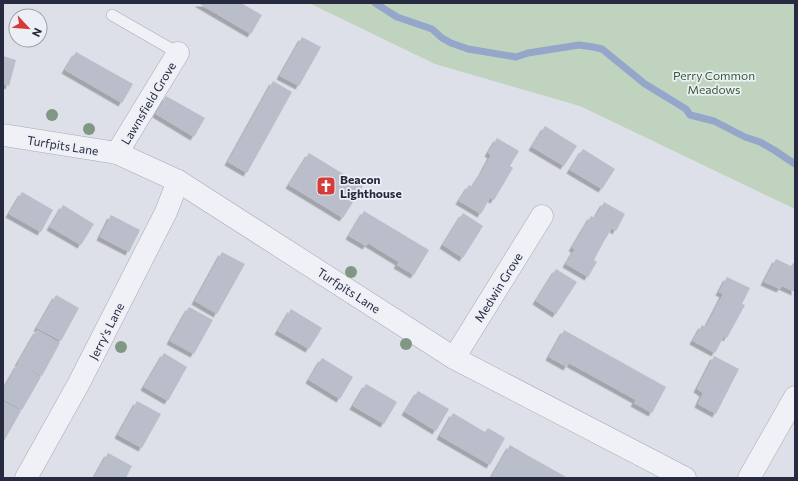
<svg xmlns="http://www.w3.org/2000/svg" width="798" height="481" font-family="Commissioner,sans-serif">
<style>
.green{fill:#bfd3be}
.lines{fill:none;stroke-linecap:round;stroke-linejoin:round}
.stream{stroke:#95a6cb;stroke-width:7}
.building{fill:#babecb;filter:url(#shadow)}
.lane-casing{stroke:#a6aab6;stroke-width:12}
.street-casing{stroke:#a6aab6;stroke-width:23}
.lane{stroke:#f0f1f6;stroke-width:11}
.street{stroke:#f0f1f6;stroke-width:22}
.tree{fill:#809784}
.labels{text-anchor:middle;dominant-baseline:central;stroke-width:3.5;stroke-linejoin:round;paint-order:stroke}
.park-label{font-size:12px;fill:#335c32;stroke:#edeff6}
.street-label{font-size:12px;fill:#262b40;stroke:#edeff6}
.poi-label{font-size:12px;font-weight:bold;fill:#262b40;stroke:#edeff6;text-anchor:start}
</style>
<defs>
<filter id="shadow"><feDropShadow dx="-3.5" dy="3.5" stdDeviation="0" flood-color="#0004"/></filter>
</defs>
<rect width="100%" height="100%" fill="#dde0e8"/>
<polygon class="green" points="309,3 795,3 795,209 580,106 435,64"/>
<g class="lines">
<polyline class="stream" points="375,3 397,17 432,29 442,38 451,43 468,49 516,57 528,53 579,45 593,47 602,49 645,84 686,109 690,115 714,121 745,137 760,142 774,150 795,164"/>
</g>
<g class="building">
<polygon points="198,3 241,3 262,15 251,34"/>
<polygon points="302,37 321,47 299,86 280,76"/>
<polygon points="76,52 133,84 122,103 65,70"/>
<polygon points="3,56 16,60 9,86 3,84"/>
<polygon points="273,81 292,92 247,173 228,162"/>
<polygon points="166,96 205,118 194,137 156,114"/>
<polygon points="545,126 577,146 564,166 532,147"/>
<polygon points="497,138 519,151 510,166 513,168 503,185 494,200 490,198 481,214 459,201 469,185 472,187 482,172 491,155 488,153"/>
<polygon points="583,149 615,169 602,189 570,170"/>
<polygon points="309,153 363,186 343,218 289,185"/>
<polygon points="22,192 53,210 41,232 9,214"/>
<polygon points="604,202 625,214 616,231 612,228 603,243 594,260 597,262 588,277 566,264 575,249 572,248 591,216 595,218"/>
<polygon points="63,205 94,224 81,245 50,227"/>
<polygon points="364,211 429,250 414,275 397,265 399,262 368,243 366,246 349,236"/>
<polygon points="463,213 483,226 463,258 443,245"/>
<polygon points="111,215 140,230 129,252 100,237"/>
<polygon points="222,252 245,264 217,314 195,301"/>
<polygon points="776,259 791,266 793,263 795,264 795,292 782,286 780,289 764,282"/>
<polygon points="556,269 577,282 556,314 536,301"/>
<polygon points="727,277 750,288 742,304 745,305 727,338 724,336 715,353 693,341 702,325 706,327 723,294 719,292"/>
<polygon points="56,295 79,308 61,341 37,328"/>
<polygon points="189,307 213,320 194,354 170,341"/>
<polygon points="291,309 322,328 309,349 278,331"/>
<polygon points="37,330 60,343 42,376 18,363"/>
<polygon points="564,330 666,387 652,413 634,403 636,400 569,363 567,367 549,357"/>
<polygon points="164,353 187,367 168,401 144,387"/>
<polygon points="714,356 739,369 716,414 698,404 703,393 697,389"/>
<polygon points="322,358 353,377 340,399 309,380"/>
<polygon points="18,364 41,377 22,410 3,399 3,390"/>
<polygon points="366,384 397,402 384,424 353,406"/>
<polygon points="418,391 449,409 436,431 405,412"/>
<polygon points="3,401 21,411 3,443"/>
<polygon points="137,401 161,414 142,448 118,435"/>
<polygon points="453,413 485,432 488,428 505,438 490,465 440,436"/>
<polygon points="510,445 527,455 568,478 491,478"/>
<polygon points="108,453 132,466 126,478 94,478"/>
</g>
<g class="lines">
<defs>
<polyline id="lane" points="112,15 178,53"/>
<g id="street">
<polyline points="3,135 117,153 178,181 454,358 685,478"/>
<polyline points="117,153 178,53"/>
<polyline points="454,358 542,216"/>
<polyline points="26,478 79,383 166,212 178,181"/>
<polyline points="749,478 795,397"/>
</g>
</defs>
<use href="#lane" class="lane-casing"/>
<use href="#street" class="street-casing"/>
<use href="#lane" class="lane"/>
<use href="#street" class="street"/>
</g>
<g class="tree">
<circle cx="52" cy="115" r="6"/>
<circle cx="89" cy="129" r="6"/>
<circle cx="351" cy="272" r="6"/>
<circle cx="406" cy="344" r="6"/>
<circle cx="121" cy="347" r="6"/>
</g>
<defs>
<symbol id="church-square" viewBox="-11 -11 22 22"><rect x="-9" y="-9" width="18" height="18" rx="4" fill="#d73b38" stroke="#edeff6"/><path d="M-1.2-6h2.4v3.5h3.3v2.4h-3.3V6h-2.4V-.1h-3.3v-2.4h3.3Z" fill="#fff"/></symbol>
</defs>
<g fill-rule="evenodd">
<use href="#church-square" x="315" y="175" width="22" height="22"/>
</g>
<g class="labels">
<g class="park-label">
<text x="714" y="75">Perry Common<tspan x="714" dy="14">Meadows</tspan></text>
</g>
<g class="street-label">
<text transform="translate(148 103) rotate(-59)">Lawnsfield Grove</text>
<text transform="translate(63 145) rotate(9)">Turfpits Lane</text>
<text transform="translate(498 287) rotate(-58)">Medwin Grove</text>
<text transform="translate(349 290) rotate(33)">Turfpits Lane</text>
<text transform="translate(106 331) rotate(-63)">Jerry's Lane</text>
</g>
<g class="poi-label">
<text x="340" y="179">Beacon<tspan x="340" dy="14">Lighthouse</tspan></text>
</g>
</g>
<rect width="798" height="481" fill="none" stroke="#262b40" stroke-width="8"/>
<g transform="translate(28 28) rotate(116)"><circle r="19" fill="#edeff6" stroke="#9da1ad"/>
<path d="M0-3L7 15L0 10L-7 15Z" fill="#d73b38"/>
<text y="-6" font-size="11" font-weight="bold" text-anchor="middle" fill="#262b40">N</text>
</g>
</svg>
